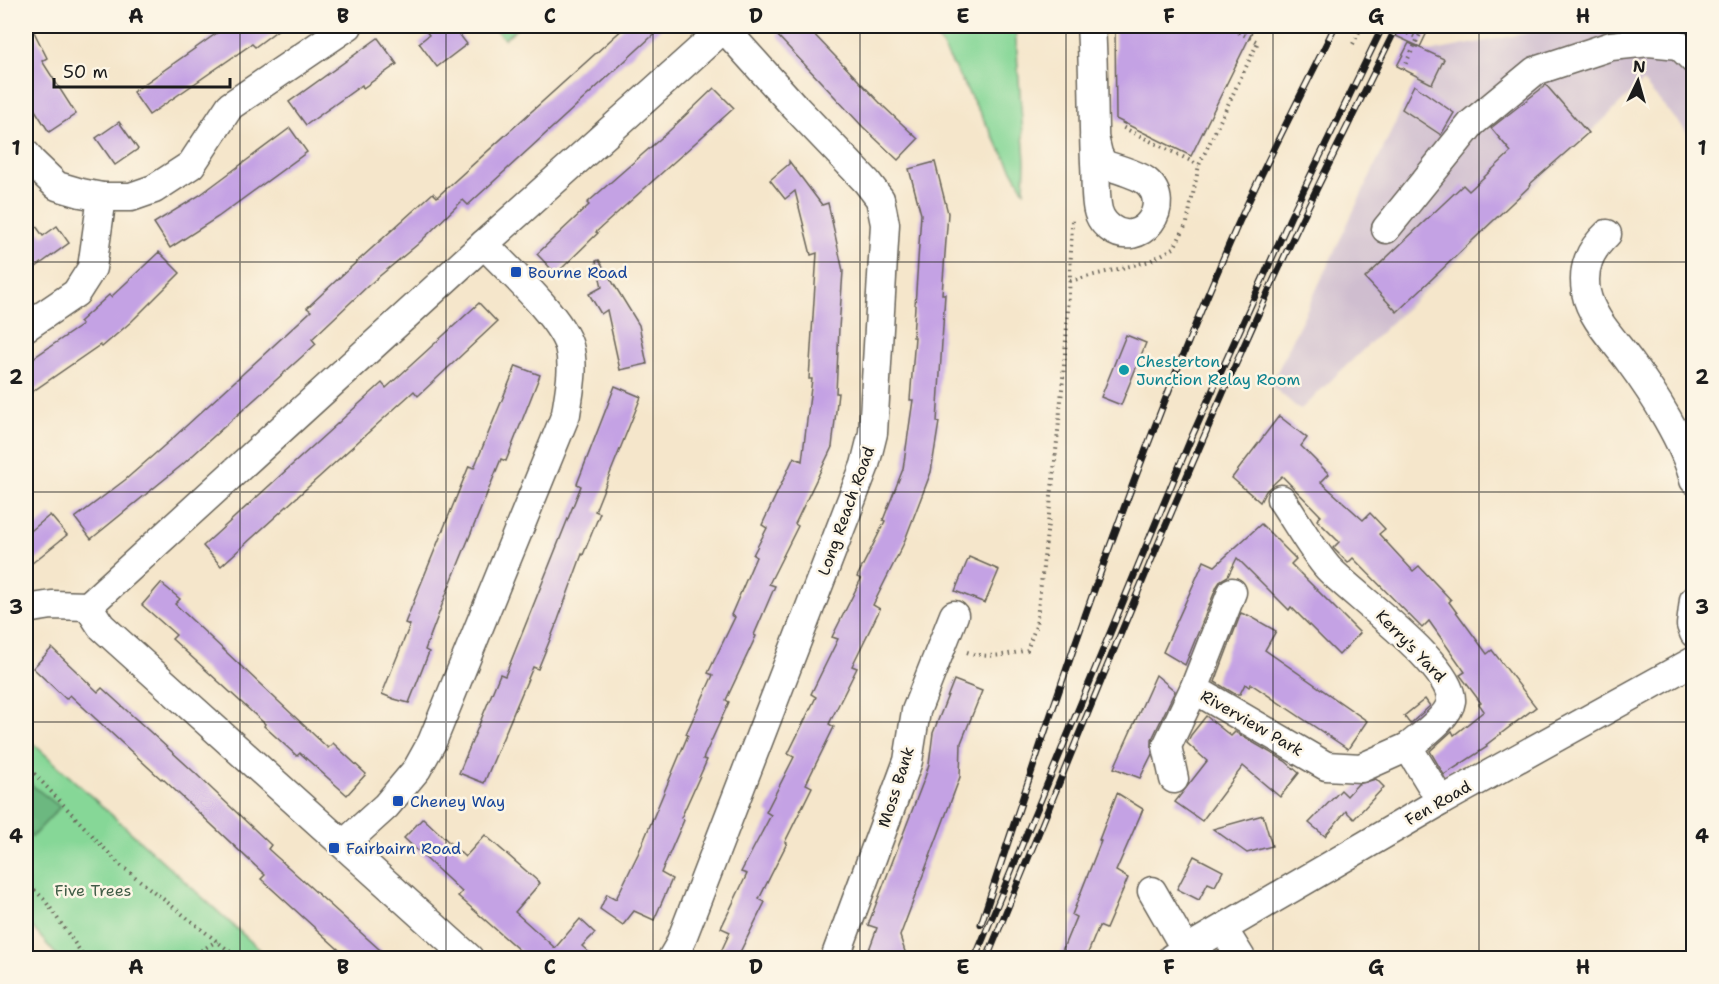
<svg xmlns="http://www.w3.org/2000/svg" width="1719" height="984" font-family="'Shantell Sans',sans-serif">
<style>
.industrial{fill:#cfbdcf}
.green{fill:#86d797;stroke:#517a5a;stroke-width:1.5}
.forest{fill:#6cb880;stroke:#446a4e;stroke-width:1.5}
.building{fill:#c4a2e4}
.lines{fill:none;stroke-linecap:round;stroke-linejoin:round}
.minor-casing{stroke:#686359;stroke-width:31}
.path{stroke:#686359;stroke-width:4;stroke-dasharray:1.5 4.5;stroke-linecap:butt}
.minor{stroke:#fff;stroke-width:28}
.rail-casing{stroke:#1c1c1c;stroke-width:7}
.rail{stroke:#fcf5e5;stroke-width:4.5;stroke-dasharray:14;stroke-linecap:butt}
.path-bridge{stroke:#686359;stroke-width:4;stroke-dasharray:1.5 4.5;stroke-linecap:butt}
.grid{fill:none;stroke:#1c1c1c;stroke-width:1.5;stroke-opacity:0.55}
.transit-dot{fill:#1a4fb4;stroke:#fcf5e5;stroke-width:2}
.culture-dot{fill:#0f9aa8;stroke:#fcf5e5;stroke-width:2}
.labels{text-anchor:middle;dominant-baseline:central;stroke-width:5;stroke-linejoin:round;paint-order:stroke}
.transit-label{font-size:16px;fill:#164399;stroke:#fcf5e5;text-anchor:start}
.culture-label{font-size:16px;fill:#0d838f;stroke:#fcf5e5;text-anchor:start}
.street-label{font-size:16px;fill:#1c1c1c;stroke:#fcf5e5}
.park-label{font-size:16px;fill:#415d47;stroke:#fcf5e5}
.neatline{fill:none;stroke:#1c1c1c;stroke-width:2}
.grid-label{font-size:20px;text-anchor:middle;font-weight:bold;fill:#1c1c1c}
</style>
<rect width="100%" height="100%" fill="#fcf5e5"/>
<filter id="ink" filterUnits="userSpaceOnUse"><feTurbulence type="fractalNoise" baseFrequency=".0167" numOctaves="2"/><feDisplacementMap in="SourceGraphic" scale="12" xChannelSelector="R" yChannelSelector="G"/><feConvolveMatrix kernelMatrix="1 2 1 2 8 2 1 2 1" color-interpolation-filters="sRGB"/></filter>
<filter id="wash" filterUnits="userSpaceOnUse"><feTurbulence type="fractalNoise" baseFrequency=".008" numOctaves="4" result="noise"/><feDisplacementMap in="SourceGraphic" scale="24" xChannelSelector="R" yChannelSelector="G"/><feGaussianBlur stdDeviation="1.35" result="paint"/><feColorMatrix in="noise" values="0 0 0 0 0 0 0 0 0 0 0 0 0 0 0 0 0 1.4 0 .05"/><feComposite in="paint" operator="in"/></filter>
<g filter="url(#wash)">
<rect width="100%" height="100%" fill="#f5e6cb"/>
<polygon class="industrial" points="1563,26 1693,26 1693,139 1643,82 1300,410 1271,385 1429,52"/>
<g class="green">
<polygon points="492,26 520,26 504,39"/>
<polygon points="923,26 1015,26 1025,161 1024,191 940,42"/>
<polygon points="26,737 269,958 59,958 26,920"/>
</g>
<polygon class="forest" points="26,776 33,786 60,807 32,837 26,830"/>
<g id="blocks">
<g class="building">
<polygon points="26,26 31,26 47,58 42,61 76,114 49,132 26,96"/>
<polygon points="227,26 283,26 255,47 252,44 149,115 133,92"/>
<polygon points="422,26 453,26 467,44 437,67 419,43 429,35"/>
<polygon points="626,26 663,26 468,205 463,200 418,244 370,284 312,339 316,344 182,465 91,539 75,518 125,480 173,438 311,311 307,308 340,277 433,193 437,197"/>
<polygon points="787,26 806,26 883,106 918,139 898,160 863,127 777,35"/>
<polygon points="1115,26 1255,26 1191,156 1116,119"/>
<polygon points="1374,26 1430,26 1420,47"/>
<polygon points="378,38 397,64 363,88 362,85 306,125 289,102"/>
<polygon points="1409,43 1444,59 1432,84 1397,66"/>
<polygon points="1414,85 1454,113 1441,135 1402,109"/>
<polygon points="1546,85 1588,133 1530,184 1531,185 1397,312 1365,278 1463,185 1469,191 1511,152 1491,128"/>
<polygon points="714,88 734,108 596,232 598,233 556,274 537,254 589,205 587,203 668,132"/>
<polygon points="119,122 138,149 115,165 96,138"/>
<polygon points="290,128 307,152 218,217 170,248 154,223 200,195"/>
<polygon points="789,161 822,205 828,203 843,271 839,328 836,393 838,393 832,447 795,524 798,526 769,584 775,586 754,635 756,636 726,700 729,702 703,759 707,760 681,818 684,820 661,873 672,879 654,920 634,911 623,925 600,909 607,894 616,899 638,854 688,735 686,734 713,675 708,673 735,617 731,615 756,557 753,555 767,528 762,525 794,457 802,461 812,379 809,379 817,253 811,255 795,191 785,199 770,180 789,164"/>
<polygon points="935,162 948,213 942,294 945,294 937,422 939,422 931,472 903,545 873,605 880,609 852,666 857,668 829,724 834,727 806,784 812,787 785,842 787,843 759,899 765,902 737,958 718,958 730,932 721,928 747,874 741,872 771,815 766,812 794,757 788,754 816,697 811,694 838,639 832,637 861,579 857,577 885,521 883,520 903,469 913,400 910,400 915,337 913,337 921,214 909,169"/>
<polygon points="26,212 43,236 57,226 69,243 36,267 26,252"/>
<polygon points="159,252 180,273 132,321 102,347 100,345 26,396 26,363 82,325 79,322 109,295 111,297"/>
<polygon points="599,260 639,325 647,364 620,370 607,310 601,314 589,294 602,287 596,261"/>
<polygon points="479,303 497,322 418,396 414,391 221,566 203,546 382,383 386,388"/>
<polygon points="1126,335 1146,343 1121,405 1101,397"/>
<polygon points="516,366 540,375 506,461 501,459 447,592 425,650 429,652 409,703 394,699 382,694 410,625 405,623 469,466 474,468"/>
<polygon points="615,386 641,397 595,511 600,513 583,555 582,554 558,620 538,669 533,667 484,783 459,773 500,674 505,676 581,486 577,484"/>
<polygon points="1279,416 1307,438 1301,446 1329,474 1321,482 1363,520 1370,513 1385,529 1379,534 1413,571 1419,566 1451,600 1449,602 1487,654 1492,650 1536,707 1486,745 1487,747 1444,775 1430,751 1452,731 1454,735 1484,711 1479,704 1481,703 1460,675 1465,672 1429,621 1422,628 1353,558 1348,563 1333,548 1339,542 1317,520 1321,516 1282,476 1266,491 1260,502 1232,478"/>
<polygon points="50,515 67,535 26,568 26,535"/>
<polygon points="1261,524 1296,559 1291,564 1360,633 1339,655 1291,607 1289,610 1237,558 1228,576 1221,580 1217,586 1185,665 1163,652 1204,561 1215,566"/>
<polygon points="969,557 999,570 985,603 955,591"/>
<polygon points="161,583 180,599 175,604 328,748 333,743 366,774 347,795 300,753 297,756 264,726 265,724 172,639 176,635 142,605"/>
<polygon points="1241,613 1248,616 1248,615 1276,631 1265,650 1367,721 1348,749 1251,684 1249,687 1245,684 1240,694 1235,694 1215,682"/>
<polygon points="52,648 98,692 102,688 194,772 271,845 268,849 389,958 348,958 261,879 265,875 162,778 161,779 70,695 66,699 33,668"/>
<polygon points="1156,675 1175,691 1152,739 1152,754 1140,778 1114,768"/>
<polygon points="954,680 982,691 961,743 960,777 900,936 907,958 866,958 877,928 868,925 925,777 929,764 933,733"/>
<polygon points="1425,699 1430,706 1410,724 1404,716"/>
<polygon points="1206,716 1231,736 1235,732 1285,761 1299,773 1280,797 1243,766 1202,821 1175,802 1207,761 1187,743 1191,735"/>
<polygon points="1376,779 1384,787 1354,819 1346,811 1325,836 1309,823 1341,790 1347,796 1358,784"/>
<polygon points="1117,793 1143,809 1116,871 1128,878 1106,929 1099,926 1086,958 1059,958 1076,917 1072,915 1101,841 1099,840"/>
<polygon points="1263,815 1272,846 1247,853 1213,829"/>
<polygon points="423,818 465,857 485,835 540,883 515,912 555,948 580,919 595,933 582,946 595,958 528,958 458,896 462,892 404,838"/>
<polygon points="1194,856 1223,871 1215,886 1208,883 1199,900 1177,889"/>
</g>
</g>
</g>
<g filter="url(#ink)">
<use href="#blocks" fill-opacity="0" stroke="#686359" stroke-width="1.5"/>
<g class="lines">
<defs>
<g id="minor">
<path d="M1091 26C1094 71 1093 117 1095 163 1096 177 1095 191 1097 205 1098 215 1102 222 1110 228 1140 251 1175 205 1146 181 1137 174 1114 168 1103 164L1098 154 1094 137"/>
<polyline points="26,154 31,161 57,186 81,193 102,197 131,197 154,189 191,165 230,106 348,26"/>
<polyline points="1386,229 1472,123 1535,71 1611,46 1649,42 1679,45 1694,60"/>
<path d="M1607 234C1590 250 1582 267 1586 292 1591 318 1615 341 1630 362 1653 393 1685 443 1694 480"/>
<polyline points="26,327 76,293 92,268 102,197"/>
<path d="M1281 499C1295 519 1312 550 1328 568 1352 594 1454 666 1451 701 1449 717 1420 737 1408 747L1441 801"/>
<polyline points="1232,592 1194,689 1326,766 1361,768 1408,747"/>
<polyline points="1694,600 1691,625 1694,633"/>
<polyline points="88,606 484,244 724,28"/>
<polyline points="88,606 101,626 469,958"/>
<polyline points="26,609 52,605 88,606"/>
<polyline points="1174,779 1167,746 1194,689"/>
<path d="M344 844 386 806 417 769 432 742 566 414C569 392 575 368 569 346 559 315 507 269 484 244"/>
<polyline points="1152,891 1186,950"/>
<polyline points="1223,929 1241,958"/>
<polyline points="672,958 679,946 865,465 873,433 885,224 880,199 867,182 795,107 722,26"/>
<polyline points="835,958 908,761 916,711 954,615"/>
<polyline points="1172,958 1441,801 1694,661"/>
</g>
</defs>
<use href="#minor" class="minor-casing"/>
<g class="path">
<polyline points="1353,44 1362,26"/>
<polyline points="1403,69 1424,26"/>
<polyline points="1124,123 1122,127 1199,165"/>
<polyline points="1070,281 1150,261 1174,248 1187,223 1199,165 1258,42 1226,26"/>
<path d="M967 652C987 659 1007 655 1027 650L1036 626C1052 490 1069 355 1072 218"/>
<polyline points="26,765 120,865 238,958"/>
<polyline points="26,882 44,899 85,958"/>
<polyline points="192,958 195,954 217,941"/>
</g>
<use href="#minor" class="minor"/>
<defs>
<g id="rail">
<path d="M981 924C1057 692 1137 455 1235 231 1266 161 1302 94 1335 26"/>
<polyline points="975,958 1189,443 1290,218 1383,26"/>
<path d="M987 958C1089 712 1187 464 1300 223 1332 157 1365 91 1397 26"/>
</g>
</defs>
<use href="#rail" class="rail-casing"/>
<use href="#rail" class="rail"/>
<polyline class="path-bridge" points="1391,26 1418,38"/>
</g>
</g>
<path class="grid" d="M240 26V958M446 26V958M653 26V958M860 26V958M1066 26V958M1273 26V958M1479 26V958M26 262H1694M26 492H1694M26 722H1694"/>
<g class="transit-dot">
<rect x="510" y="266" width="12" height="12" rx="3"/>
<rect x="392" y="795" width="12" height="12" rx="3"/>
<rect x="328" y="842" width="12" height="12" rx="3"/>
</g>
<circle class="culture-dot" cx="1124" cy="370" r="6"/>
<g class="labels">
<g class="transit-label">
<text x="528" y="272">Bourne Road</text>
<text x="410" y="801">Cheney Way</text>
<text x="346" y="848">Fairbairn Road</text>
</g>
<g class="culture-label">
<text x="1136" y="361">Chesterton<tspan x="1136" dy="18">Junction Relay Room</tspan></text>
</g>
<g class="street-label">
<text transform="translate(846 511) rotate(-70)">Long Reach Road</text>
<text transform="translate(1411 646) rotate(46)">Kerry's Yard</text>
<text transform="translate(1252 723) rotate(30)">Riverview Park</text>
<text transform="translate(896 787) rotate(-72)">Moss Bank</text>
<text transform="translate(1438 803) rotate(-30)">Fen Road</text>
</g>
<g class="park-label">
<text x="93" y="890">Five Trees</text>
</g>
</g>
<rect width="1719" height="984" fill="none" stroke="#fcf5e5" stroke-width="66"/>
<g transform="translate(1638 81) rotate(5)" stroke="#fcf5e5" stroke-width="4.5" paint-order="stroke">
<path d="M0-4.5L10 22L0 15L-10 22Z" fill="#1c1c1c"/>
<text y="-9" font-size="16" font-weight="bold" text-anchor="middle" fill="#1c1c1c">N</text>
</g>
<path d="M54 78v9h176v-9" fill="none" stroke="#1c1c1c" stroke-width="3"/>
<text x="63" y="78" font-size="18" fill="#1c1c1c" stroke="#fcf5e5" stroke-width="4.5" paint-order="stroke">50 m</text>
<rect x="33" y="33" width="1653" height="918" class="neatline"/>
<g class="grid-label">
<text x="136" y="23">A</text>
<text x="343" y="23">B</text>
<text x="550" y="23">C</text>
<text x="756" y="23">D</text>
<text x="963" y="23">E</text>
<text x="1169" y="23">F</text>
<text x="1376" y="23">G</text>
<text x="1583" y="23">H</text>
<text x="16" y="155">1</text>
<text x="1702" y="155">1</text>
<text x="16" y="384">2</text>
<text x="1702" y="384">2</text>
<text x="16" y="614">3</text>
<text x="1702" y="614">3</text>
<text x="16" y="843">4</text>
<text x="1702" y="843">4</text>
<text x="136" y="974">A</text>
<text x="343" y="974">B</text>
<text x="550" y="974">C</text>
<text x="756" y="974">D</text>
<text x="963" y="974">E</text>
<text x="1169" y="974">F</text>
<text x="1376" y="974">G</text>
<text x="1583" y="974">H</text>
</g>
</svg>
